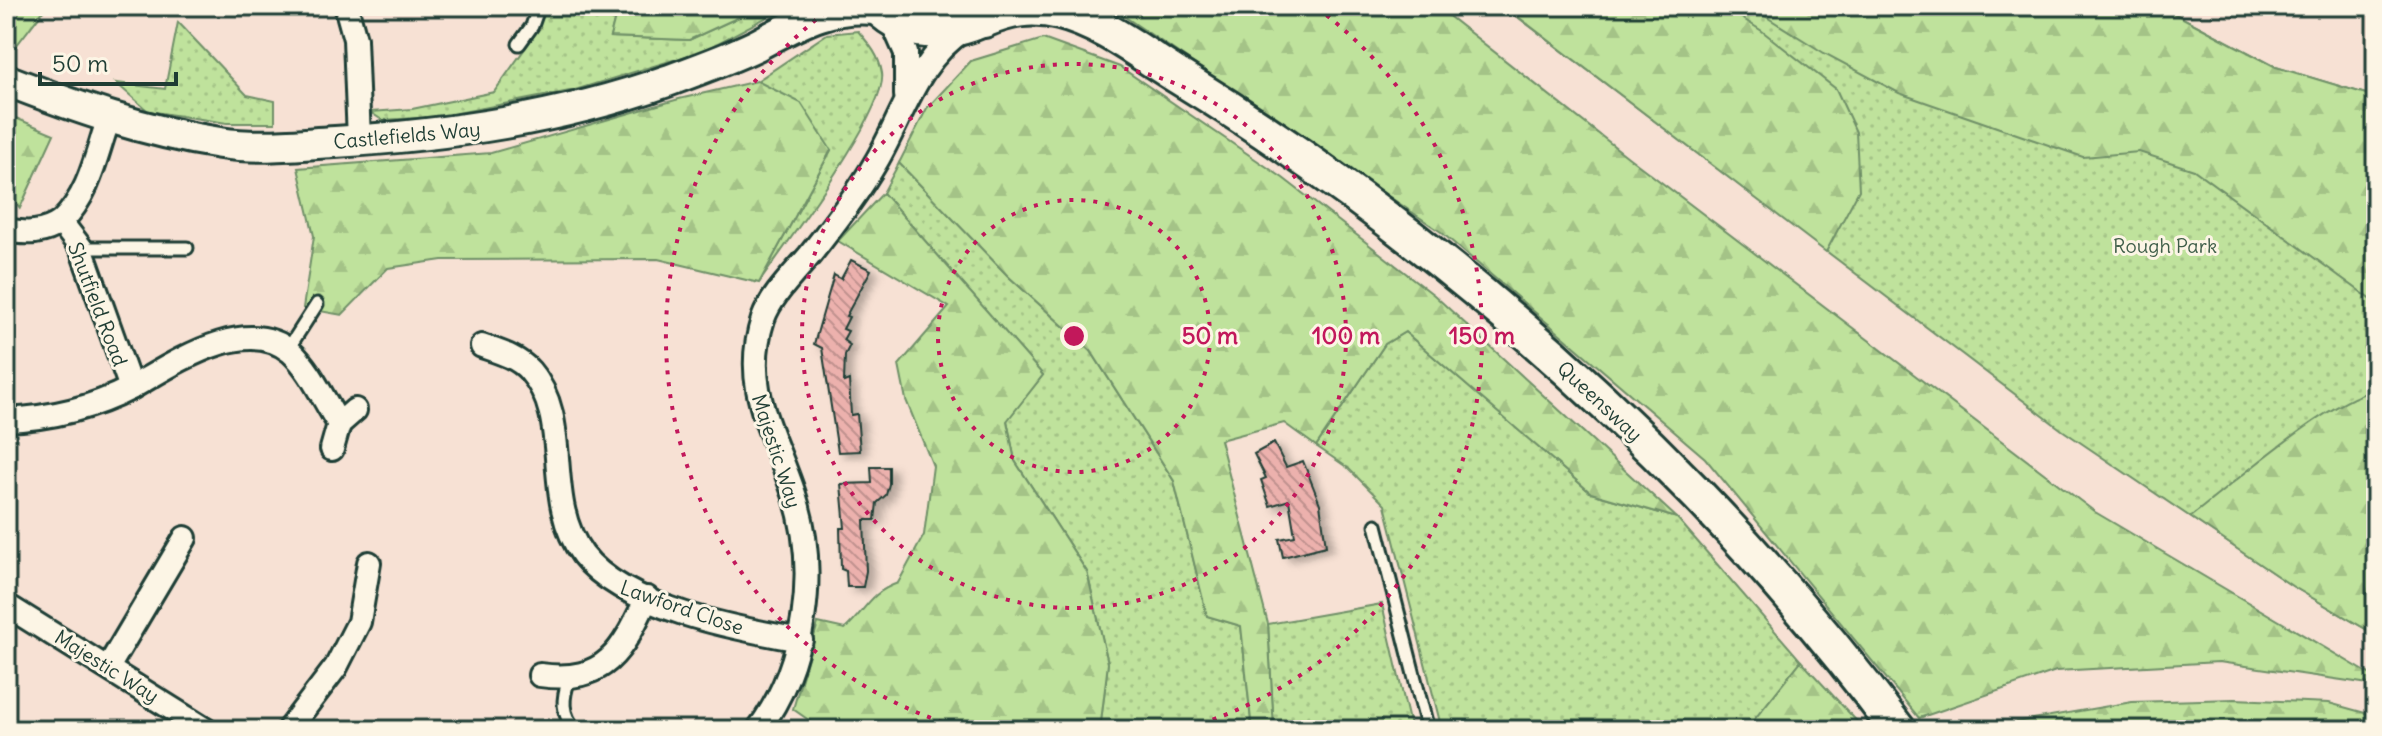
<svg xmlns="http://www.w3.org/2000/svg" width="2382" height="736" font-family="Delius,sans-serif">
<style>
.grass{fill:url(#grass-dots);stroke:#6f9068;stroke-width:2}
.forest{fill:url(#forest-firs);stroke:#6f9068;stroke-width:2}
.building{fill:url(#building-back-hatch);stroke:#1f3d34;stroke-width:2;filter:url(#shadow)}
.lines{fill:none;stroke-linecap:round;stroke-linejoin:round}
.service-casing{stroke:#1f3d34;stroke-width:17}
.minor-casing{stroke:#1f3d34;stroke-width:28}
.secondary-casing{stroke:#1f3d34;stroke-width:36}
.primary-casing{stroke:#1f3d34;stroke-width:40}
.service{stroke:#fcf5e5;stroke-width:11}
.minor{stroke:#fcf5e5;stroke-width:22}
.secondary{stroke:#fcf5e5;stroke-width:30}
.primary{stroke:#fcf5e5;stroke-width:34}
.ring{fill:none;stroke:#c2185b;stroke-width:4;stroke-dasharray:4 8}
.labels{text-anchor:middle;dominant-baseline:central;stroke-width:6;stroke-linejoin:round;paint-order:stroke}
.street-label{font-size:20px;fill:#1f3d34;stroke:#fcf5e5}
.park-label{font-size:20px;fill:#3f5e49;stroke:#fcf5e5}
.centre{fill:#c2185b;stroke:#fcf5e5;stroke-width:4}
.ring-label{font-size:24px;text-anchor:middle;font-weight:bold;fill:#c2185b;stroke:#fcf5e5;stroke-width:6;stroke-linejoin:round;paint-order:stroke}
</style>
<defs>
<pattern id="grass-dots" width="8" height="8" patternUnits="userSpaceOnUse" patternTransform="scale(2)"><rect width="8" height="8" fill="#bfe29c"/><path d="M2 2h.1M6 6h.1" fill="none" stroke="#a4c387" stroke-width="1.8" stroke-linecap="round"/></pattern>
<pattern id="forest-firs" width="22" height="20" patternUnits="userSpaceOnUse" patternTransform="scale(2)"><rect width="22" height="20" fill="#bfe29c"/><path d="M5 1l3.5 6h-7zM16 11l3.5 6h-7z" fill="#a4c387"/></pattern>
<pattern id="building-back-hatch" width="6" height="6" patternUnits="userSpaceOnUse" patternTransform="scale(2)"><rect width="6" height="6" fill="#ecb1ad"/><path d="M-1 5l2 2M0 0l6 6M5-1l2 2" fill="none" stroke="#bf918e"/></pattern>
<filter id="shadow"><feDropShadow dx="7" dy="4" stdDeviation="4" flood-color="#0004"/></filter>
</defs>
<rect width="100%" height="100%" fill="#f7e1d4"/>
<filter id="ink" filterUnits="userSpaceOnUse"><feTurbulence type="fractalNoise" baseFrequency=".0125" numOctaves="2"/><feDisplacementMap in="SourceGraphic" scale="16" xChannelSelector="R" yChannelSelector="G"/><feConvolveMatrix kernelMatrix="1 2 1 2 8 2 1 2 1" color-interpolation-filters="sRGB"/></filter>
<g filter="url(#ink)">
<g class="grass">
<polygon points="544,6 618,6 610,37 689,40 763,6 788,6 703,51 575,90 437,117 382,120 370,112 412,109 494,92 531,40"/>
<polygon points="1503,6 2160,6 2276,67 2376,97 2376,635 2292,586 2062,430"/>
<polygon points="178,22 247,95 275,101 275,123 227,123 148,111 116,83 165,89"/>
<path d="M858 31C869 44 879 55 882 73 888 111 784 246 759 283L831 150 757 81 827 34Z"/>
<polygon points="899,163 1008,276 1091,351 1174,481 1207,616 1241,626 1252,730 1100,730 1108,663 1087,572 1015,461 1007,420 1043,375 883,193"/>
<polygon points="1405,332 1591,493 1677,518 1801,661 1746,730 1442,730 1385,505 1348,468 1316,446 1385,344"/>
<polygon points="1382,604 1411,730 1274,730 1268,624"/>
</g>
<g class="forest">
<polygon points="6,6 47,6 16,46 6,43"/>
<polygon points="618,6 763,6 689,40 610,37"/>
<polygon points="1109,6 1436,6 1628,157 2095,512 2376,678 2376,685 2219,662 2056,671 1919,718 1705,458 1441,232"/>
<polygon points="1504,6 1723,6 1762,31 1836,89 1856,132 1859,190 1826,252"/>
<polygon points="1749,6 2160,6 2276,67 2376,97 2376,303 2194,170 2139,152 2083,157 1899,93 1824,53"/>
<polygon points="1043,39 1120,67 1283,178 1434,295 1677,518 1591,493 1405,332 1385,344 1316,446 1284,423 1220,440 1268,624 1274,730 1252,730 1241,626 1207,616 1174,481 1091,351 1008,276 899,163 927,108 971,61"/>
<polygon points="757,81 801,103 831,150 759,283 658,259 442,260 388,268 342,315 303,308 314,236 298,168 491,153 679,99"/>
<polygon points="6,114 54,134 20,208 6,190"/>
<path d="M883 193 1043 375 1007 421 1015 461 1087 572 1108 663 1100 730H823L793 709 818 623 845 629C867 609 869 593 898 583L924 535 933 466 906 400 899 365 949 307 838 241Z"/>
<path d="M2376 390V635L2292 586 2190 517C2233 484 2329 399 2376 390Z"/>
<polygon points="1801,661 1865,730 1746,730"/>
<polygon points="2235,699 2329,703 2376,716 2376,730 2001,730 2016,722 2132,702"/>
</g>
<g class="building">
<polygon points="851,260 871,270 846,316 849,317 843,329 848,331 843,340 850,345 845,355 844,382 849,380 851,415 857,414 860,451 838,452 822,348 814,344 834,275 841,279"/>
<polygon points="1274,443 1286,467 1303,461 1320,504 1326,546 1283,557 1279,539 1295,536 1289,500 1270,506 1261,480 1266,478 1254,454"/>
<polygon points="871,467 889,467 889,484 886,495 877,503 875,520 864,520 866,571 863,587 847,587 846,571 841,569 840,528 845,528 841,484 872,483"/>
</g>
<g class="lines">
<defs>
<g id="service">
<polyline points="519,44 532,26 539,6"/>
<polyline points="81,248 187,248"/>
<polyline points="288,349 317,304"/>
<polyline points="1376,525 1428,730"/>
<path d="M569 679C562 699 561 713 575 730"/>
</g>
<g id="minor">
<polyline points="346,6 355,39 359,140"/>
<polyline points="890,17 906,53 906,95"/>
<path d="M109 118C96 155 90 194 61 222L81 248 131 388C172 365 246 313 291 352 311 370 324 401 339 424L355 410"/>
<path d="M6 230C26 234 44 234 61 222"/>
<path d="M482 346C499 352 518 357 530 371 574 421 541 499 583 555 624 608 737 629 801 640"/>
<path d="M6 420C49 418 93 408 131 388"/>
<polyline points="332,449 339,424"/>
<polyline points="6,605 206,730"/>
<polyline points="109,666 185,538"/>
<path d="M540 675C606 684 622 651 647 598"/>
<polyline points="288,730 336,667 359,622 369,563"/>
<path d="M758 730C806 666 819 570 794 494 774 433 741 387 763 319 771 296 793 275 809 256 833 226 857 195 876 162 904 114 916 61 965 29"/>
</g>
<path id="secondary" d="M6 80C75 107 146 132 220 143 259 149 296 144 335 142 448 135 560 119 667 81 697 70 728 59 757 45 800 22 831 3 881 10"/>
<g id="primary">
<path d="M877 6C911 42 965 34 1001 8"/>
<path d="M984 20C1009 9 1032 5 1060 12 1104 23 1143 55 1181 78 1370 194 1544 337 1698 495 1769 569 1837 648 1898 730"/>
</g>
</defs>
<use href="#service" class="service-casing"/>
<use href="#minor" class="minor-casing"/>
<use href="#secondary" class="secondary-casing"/>
<use href="#primary" class="primary-casing"/>
<use href="#service" class="service"/>
<use href="#minor" class="minor"/>
<use href="#secondary" class="secondary"/>
<use href="#primary" class="primary"/>
</g>
</g>
<g class="ring">
<circle cx="1074" cy="336" r="136"/>
<circle cx="1074" cy="336" r="272"/>
<path d="M965 729A408 408 0 0 1 831 8M1317 8A408 408 0 0 1 1183 729"/>
</g>
<g class="labels">
<g class="street-label">
<text transform="translate(407 135) rotate(-5)">Castlefields Way</text>
<text transform="translate(98 304) rotate(69)">Shutfield Road</text>
<text transform="translate(1600 401) rotate(43)">Queensway</text>
<text transform="translate(777 451) rotate(72)">Majestic Way</text>
<text transform="translate(682 607) rotate(19)">Lawford Close</text>
<text transform="translate(107 666) rotate(32)">Majestic Way</text>
</g>
<g class="park-label">
<text x="2165" y="245">Rough Park</text>
</g>
</g>
<circle cx="1074" cy="336" r="12" class="centre"/>
<g class="ring-label">
<text x="1210" y="344">50 m</text>
<text x="1346" y="344">100 m</text>
<text x="1482" y="344">150 m</text>
</g>
<rect width="2382" height="736" fill="none" stroke="#fcf5e5" stroke-width="32"/>
<rect x="16" y="16" width="2350" height="704" fill="none" stroke="#1f3d34" stroke-width="3" filter="url(#ink)"/>
<path d="M40 72v12h136v-12" fill="none" stroke="#1f3d34" stroke-width="4"/>
<text x="52" y="72" font-size="24" fill="#1f3d34" stroke="#fcf5e5" stroke-width="6" paint-order="stroke">50 m</text>
</svg>
